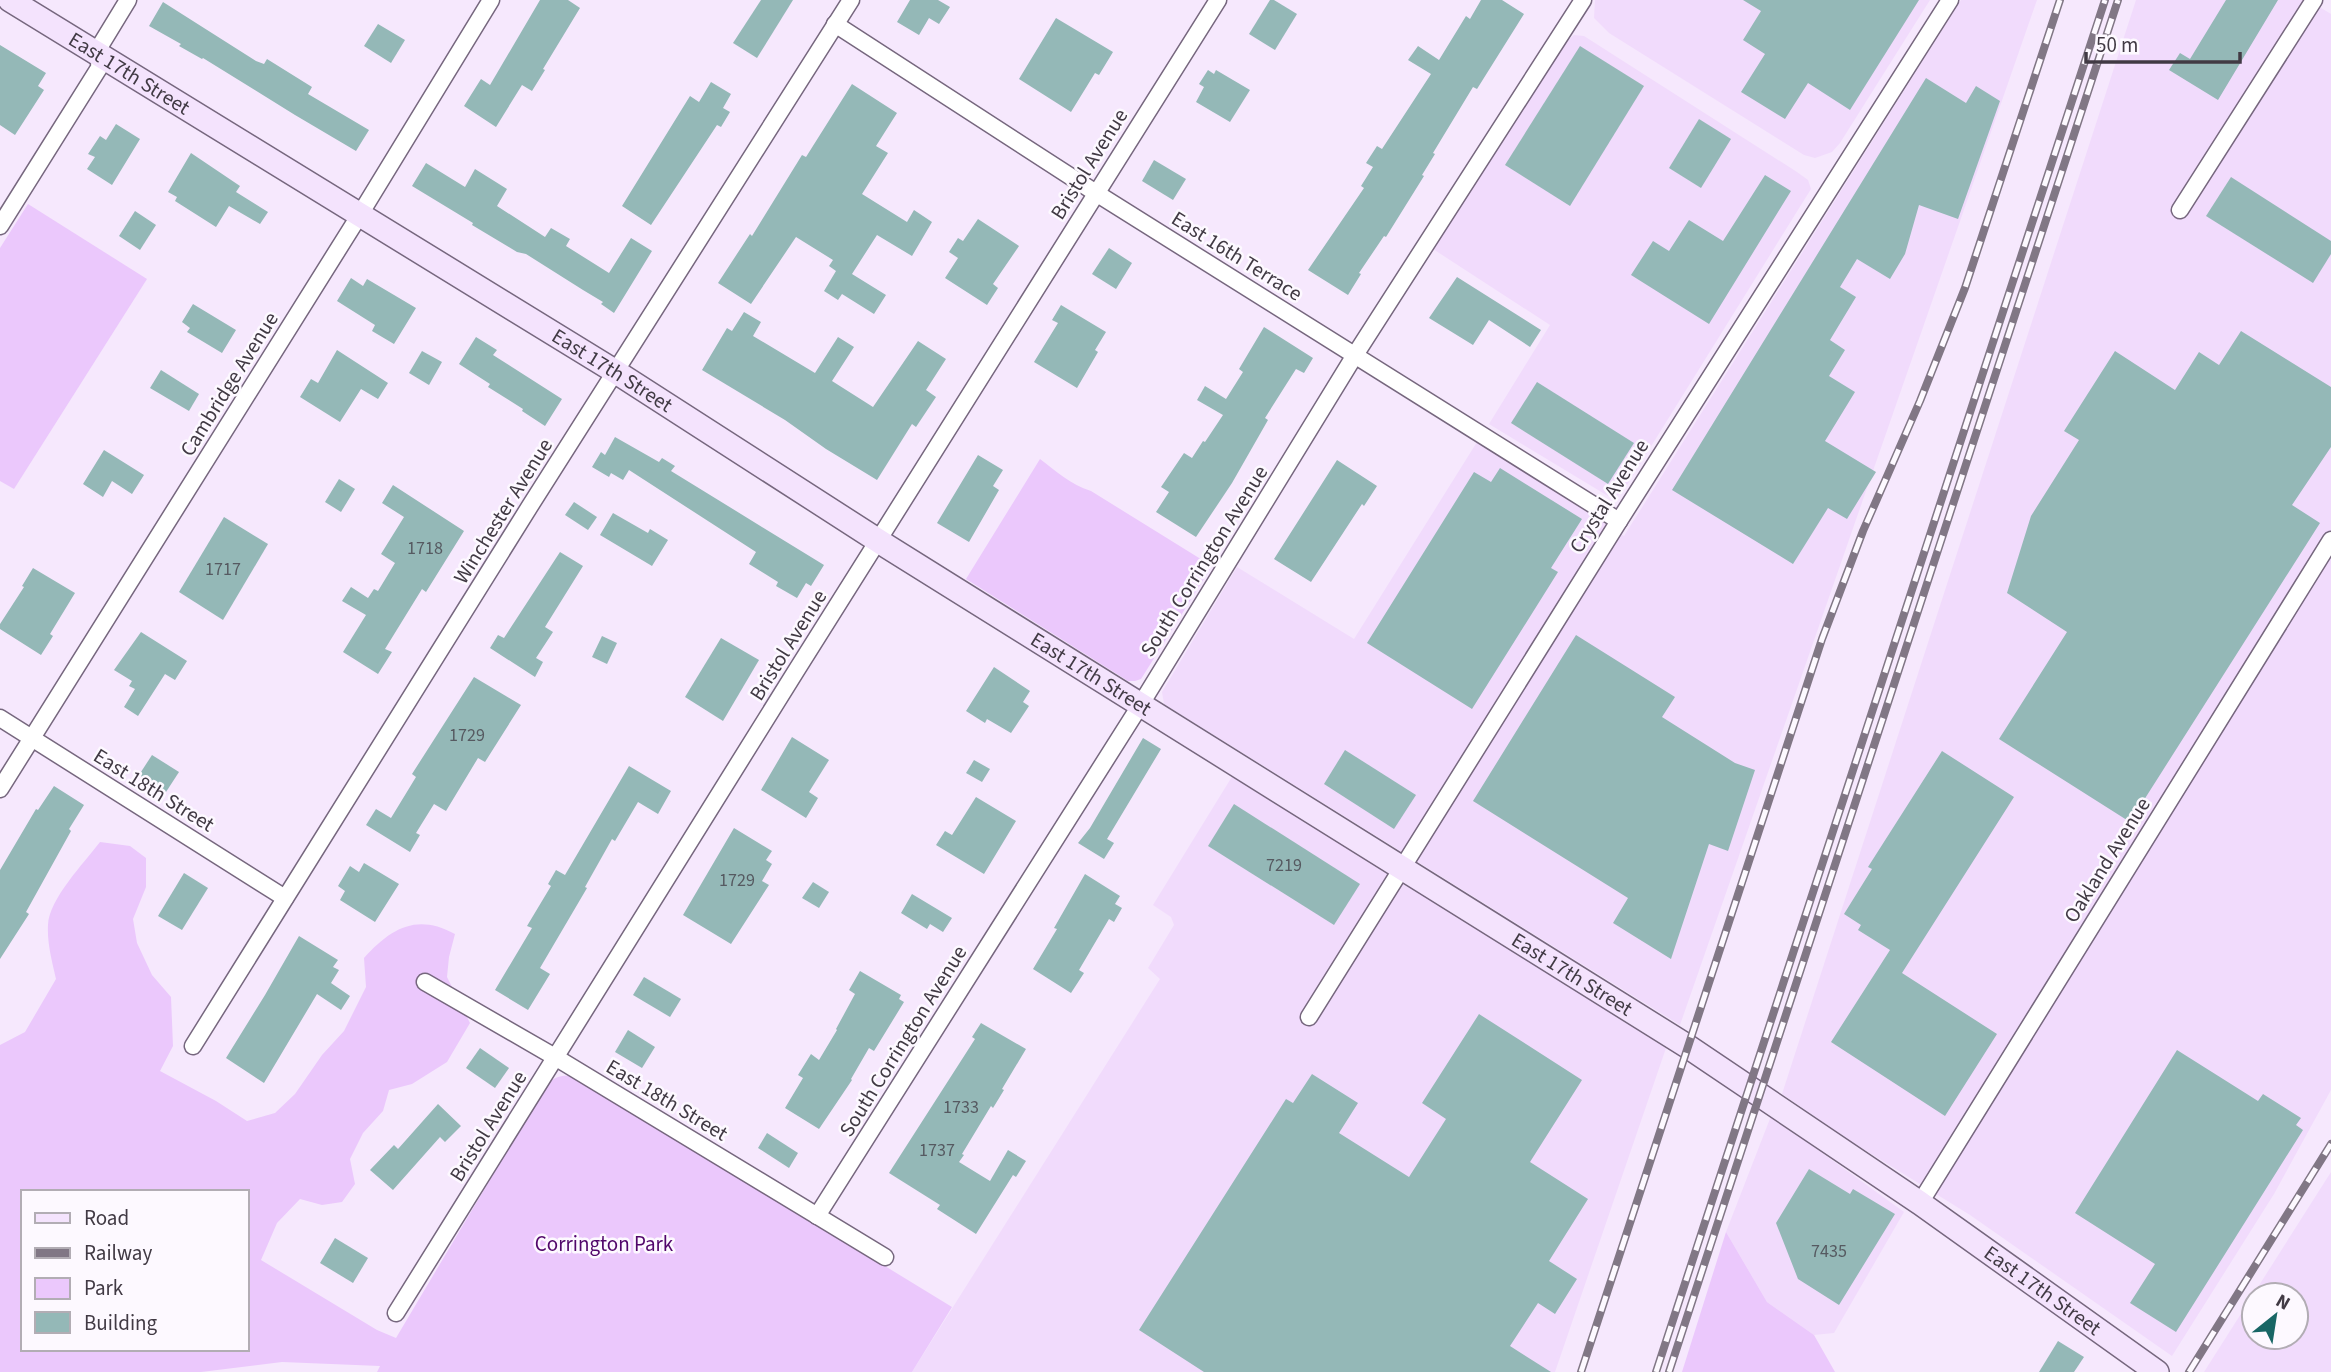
<svg xmlns="http://www.w3.org/2000/svg" width="2331" height="1372" font-family="'Source Sans 3',sans-serif">
<style>
.built{fill:#f1dbfc;fill-rule:evenodd}
.green{fill:#ebc8fc;fill-rule:evenodd}
.building{fill:#94b8b7}
.lines{fill:none;stroke-linecap:round;stroke-linejoin:round}
.street-casing{stroke:#76677e;stroke-width:19}
.secondary-casing{stroke:#76677e;stroke-width:26}
.street{stroke:#fff;stroke-width:16}
.secondary{stroke:#f4e3fd;stroke-width:23}
.rail-casing{stroke:#817785;stroke-width:8}
.rail{stroke:#fdf9ff;stroke-width:5;stroke-dasharray:16;stroke-linecap:butt}
.labels{text-anchor:middle;dominant-baseline:central;stroke-width:5;stroke-linejoin:round;paint-order:stroke}
.number-label{font-size:18px;fill:#565a61}
.street-label{font-size:21px;fill:#413a44;stroke:#fdf9ff}
.park-label{font-size:21px;fill:#51066a;stroke:#fdf9ff}
</style>
<rect width="100%" height="100%" fill="#f6e8fd"/>
<g class="built">
<polygon points="1595,0 1930,0 1840,143 1832,152 1815,158 1804,155 1609,33 1594,18"/>
<polygon points="1961,0 2037,0 1680,1025 1164,704 1162,692 1237,567 1354,639 1477,442 1624,536"/>
<polygon points="2136,0 2308,0 2331,14 2331,1090 2274,1194 2172,1356 1970,1215 1852,1142 1782,1094"/>
<polygon points="1574,35 1584,36 1797,172 1808,180 1811,189 1627,485 1617,496 1608,496 1489,424 1550,325 1433,249 1565,43"/>
<polygon points="1233,775 1666,1048 1555,1372 912,1372 1160,979 1148,968 1174,925 1171,917 1153,905"/>
<polygon points="1771,1116 1904,1212 1834,1333 1814,1335 1767,1302 1726,1232"/>
<path d="M2331 1172V1372H2204ZM2254 1295H2296V1337H2254Z"/>
</g>
<g class="green">
<polygon points="28,204 147,279 14,489 0,481 0,248"/>
<path d="M1040 459C1057 472 1070 484 1091 491L1212 566 1141 679 1135 681H1128L966 579Z"/>
<path d="M100 842 130 846 146 858V887L133 919 137 943 152 975 171 997 173 1046 160 1071 216 1101 247 1121 275 1113 295 1094 322 1055 344 1031 366 987 364 958C391 928 417 913 455 934L449 957 447 977 470 1023 447 1062 412 1084 389 1090 383 1111 363 1133 350 1159 355 1184 342 1202 322 1205 300 1199 277 1223 261 1260 377 1330 396 1338 545 1087C554 1076 561 1075 574 1076L952 1307 912 1372H377L380 1366 282 1362 201 1372H0V1045L25 1032 56 979C52 961 47 943 48 925 49 899 84 863 100 842ZM23 1192H247V1349H23Z"/>
<polygon points="1726,1232 1767,1302 1814,1335 1835,1372 1682,1372"/>
</g>
<g class="building">
<polygon points="540,0 568,0 580,8 543,69 545,70 532,91 522,85 496,127 464,106 481,79 490,85"/>
<polygon points="761,0 793,0 757,58 733,43"/>
<polygon points="910,0 938,0 950,7 939,24 929,18 919,35 897,22"/>
<polygon points="1270,0 1274,0 1297,14 1275,50 1249,34"/>
<polygon points="1481,0 1502,0 1524,14 1477,89 1473,87 1433,153 1435,154 1422,175 1424,176 1386,237 1384,236 1359,273 1361,274 1348,295 1308,270 1364,188 1361,186 1373,167 1366,163 1377,146 1382,149 1431,74 1408,60 1418,46 1439,60 1466,16 1470,19"/>
<polygon points="1743,0 1919,0 1850,110 1808,83 1785,119 1741,92 1765,54 1743,40 1761,11"/>
<polygon points="2226,0 2278,0 2218,100 2169,70 2180,53 2190,59"/>
<polygon points="163,2 256,61 264,64 267,59 312,87 308,94 369,130 356,151 295,115 203,58 202,59 179,46 181,44 149,26"/>
<polygon points="1056,18 1113,52 1099,75 1095,73 1071,112 1019,79"/>
<polygon points="378,24 405,40 391,63 364,46"/>
<polygon points="0,45 46,73 38,86 44,90 15,135 0,125"/>
<polygon points="1580,46 1644,86 1570,206 1505,165"/>
<polygon points="1208,70 1214,74 1216,70 1250,90 1230,122 1196,102 1204,87 1199,84"/>
<polygon points="1926,78 1966,103 1976,86 2000,101 1958,219 1919,205 1905,254 1890,279 1857,259 1840,287 1856,297 1830,340 1845,350 1829,376 1855,392 1825,441 1876,472 1847,519 1828,508 1793,564 1672,490"/>
<polygon points="711,82 731,94 723,108 730,112 721,127 717,125 651,225 622,206 690,96 699,102"/>
<polygon points="852,84 897,113 876,146 888,153 862,194 907,222 914,210 932,222 912,256 877,235 852,274 886,295 874,314 842,294 838,300 824,291 836,271 829,266 833,260 796,237 751,304 718,283 750,234 752,236 802,155 806,157"/>
<polygon points="1699,119 1731,139 1701,188 1669,168"/>
<polygon points="116,124 140,139 112,185 87,169 95,157 88,154 100,136 106,140"/>
<polygon points="191,153 240,186 236,192 268,212 260,224 229,206 216,227 175,201 177,197 168,192"/>
<polygon points="1154,160 1186,179 1173,200 1142,181"/>
<polygon points="426,163 465,187 475,169 507,189 497,206 545,237 551,228 570,239 566,246 609,273 631,238 652,251 614,313 601,304 603,302 583,290 526,254 517,252 472,225 473,223 412,186"/>
<polygon points="1765,175 1791,191 1709,324 1631,275 1653,241 1669,251 1689,220 1723,241"/>
<polygon points="2231,177 2331,241 2331,254 2313,283 2206,216"/>
<polygon points="135,211 156,225 140,250 119,236"/>
<polygon points="978,219 1019,246 993,284 998,288 987,305 945,278 958,258 949,252 958,238 963,241"/>
<polygon points="1109,248 1132,263 1116,289 1092,274"/>
<polygon points="1457,277 1541,330 1530,347 1489,320 1473,345 1429,318"/>
<polygon points="351,278 363,286 367,279 416,308 394,344 372,331 375,325 337,301"/>
<polygon points="193,304 236,330 222,353 187,332 190,328 182,322"/>
<polygon points="1061,305 1106,332 1095,350 1098,352 1077,388 1034,362 1058,323 1052,320"/>
<polygon points="744,312 761,322 753,336 815,373 838,337 854,347 832,381 873,407 918,341 946,359 926,390 936,397 916,427 912,424 877,480 826,449 785,420 702,370 727,328 732,331"/>
<polygon points="1264,327 1313,358 1304,373 1296,369 1265,418 1268,420 1232,483 1196,537 1156,512 1169,492 1161,487 1184,453 1192,458 1203,441 1205,442 1223,415 1197,400 1205,386 1226,399 1243,372 1239,369"/>
<polygon points="2241,331 2331,387 2331,447 2292,505 2320,523 2130,822 1999,739 2067,632 2007,593 2031,516 2079,440 2064,431 2115,351 2175,390 2199,352 2219,365"/>
<polygon points="476,337 497,350 493,355 562,399 545,426 522,411 523,409 488,387 490,384 459,364"/>
<polygon points="337,350 388,383 378,399 361,389 340,422 300,397 311,379 318,383"/>
<polygon points="422,351 442,362 429,385 409,373"/>
<polygon points="161,370 199,394 189,411 150,388"/>
<polygon points="1537,382 1634,443 1608,484 1511,423"/>
<polygon points="615,437 659,462 662,458 675,466 671,471 824,565 811,586 806,583 797,598 776,586 778,582 749,564 756,552 629,470 623,480 611,473 609,477 592,467 601,452 605,455"/>
<polygon points="104,450 144,475 132,494 112,481 103,497 83,484"/>
<polygon points="978,455 1003,470 993,486 999,490 969,542 937,523"/>
<polygon points="1337,460 1377,486 1364,506 1362,504 1311,582 1274,559"/>
<polygon points="1500,468 1582,519 1551,568 1558,572 1472,709 1367,643 1474,472 1491,482"/>
<polygon points="339,479 355,489 341,512 325,502"/>
<polygon points="393,485 464,531 426,592 422,589 385,649 392,652 378,674 343,652 366,615 342,601 351,587 368,598 374,589 378,591 395,563 381,554 404,517 382,503"/>
<polygon points="574,502 597,517 588,530 565,515"/>
<polygon points="613,513 648,533 650,529 668,540 652,566 600,535"/>
<polygon points="224,517 268,544 223,620 179,592"/>
<polygon points="560,552 583,566 545,627 553,632 536,658 543,662 535,677 490,648 498,635 504,638"/>
<polygon points="33,568 75,593 50,634 53,636 41,655 0,629 0,624 24,587 22,586"/>
<polygon points="141,632 187,661 175,680 165,674 138,716 124,707 135,689 129,686 132,681 114,670"/>
<polygon points="1576,635 1675,697 1662,717 1735,763 1755,770 1728,851 1709,844 1671,959 1613,923 1628,898 1473,801"/>
<polygon points="602,636 617,643 607,664 592,657"/>
<polygon points="721,638 759,660 723,721 685,697"/>
<polygon points="994,667 1030,691 1023,702 1029,706 1011,733 987,719 985,723 966,711"/>
<polygon points="474,677 521,705 485,762 478,758 446,811 434,804 416,833 420,835 410,852 366,825 376,809 391,818 416,777 412,774"/>
<polygon points="792,737 829,760 809,792 818,798 806,818 761,790"/>
<polygon points="1143,738 1161,749 1107,839 1114,843 1104,859 1078,843 1090,828"/>
<polygon points="1345,750 1416,795 1394,829 1324,784"/>
<polygon points="1942,751 2014,797 1902,973 1997,1034 1945,1116 1831,1042 1890,950 1858,930 1861,925 1844,914 1872,869 1868,867"/>
<polygon points="152,755 179,772 166,792 139,775"/>
<polygon points="974,760 990,769 982,782 966,773"/>
<polygon points="629,766 671,791 658,814 638,802 615,841 612,839 585,887 587,888 540,968 550,974 528,1010 495,990 532,928 527,926 551,886 548,884 556,870 565,875"/>
<polygon points="54,786 84,805 69,829 71,831 26,912 29,914 0,959 0,870 36,809 38,810"/>
<polygon points="976,797 1016,821 984,874 936,845 945,831 952,835"/>
<polygon points="1234,804 1360,884 1334,925 1208,846"/>
<polygon points="734,828 772,851 766,860 772,864 762,881 769,885 731,944 683,915"/>
<polygon points="364,863 399,884 375,922 340,900 345,891 338,886 350,866 359,872"/>
<polygon points="184,873 208,888 182,930 158,916"/>
<polygon points="1085,874 1120,896 1115,904 1122,908 1114,922 1109,919 1079,970 1084,973 1071,993 1033,969 1057,929 1054,928"/>
<polygon points="813,882 829,892 819,908 802,898"/>
<polygon points="912,894 952,918 943,932 930,924 927,929 901,913"/>
<polygon points="299,936 338,960 333,967 339,970 331,983 350,996 341,1010 317,994 264,1083 226,1058 265,995"/>
<polygon points="860,971 901,995 899,999 904,1002 874,1051 869,1048 851,1079 852,1080 819,1129 785,1108 803,1078 798,1075 811,1054 819,1060 837,1030 836,1029 855,994 849,990"/>
<polygon points="644,977 681,999 670,1017 633,995"/>
<polygon points="1479,1014 1582,1080 1530,1162 1588,1199 1549,1261 1577,1279 1555,1314 1538,1303 1510,1346 1551,1372 1204,1372 1139,1330 1286,1099 1293,1103 1312,1074 1358,1103 1339,1133 1409,1177 1446,1119 1422,1103"/>
<polygon points="981,1023 1026,1049 1002,1089 1004,1090 993,1108 991,1106 962,1154 964,1155 959,1162 990,1181 1008,1150 1026,1161 1016,1177 1013,1175 976,1234 937,1209 940,1205 889,1173 975,1039 972,1037"/>
<polygon points="628,1030 655,1047 642,1068 615,1052"/>
<polygon points="480,1048 509,1068 495,1088 466,1068"/>
<polygon points="2177,1050 2258,1101 2263,1094 2301,1118 2296,1125 2303,1130 2176,1332 2130,1303 2155,1264 2075,1213"/>
<polygon points="438,1104 461,1126 445,1142 440,1137 393,1190 370,1170 394,1145 398,1149"/>
<polygon points="767,1133 798,1153 789,1168 758,1148"/>
<polygon points="1809,1169 1850,1194 1853,1189 1895,1214 1839,1305 1798,1279 1776,1223"/>
<polygon points="335,1238 368,1258 353,1283 320,1263"/>
<polygon points="2058,1341 2084,1357 2074,1372 2039,1372"/>
</g>
<g class="lines">
<defs>
<g id="street">
<polyline points="835,24 1096,193 1619,521"/>
<polyline points="2180,210 2314,0"/>
<polyline points="0,226 99,68 100,46 128,0"/>
<polyline points="0,718 285,898"/>
<polyline points="0,789 359,216 491,0"/>
<polyline points="425,982 555,1057 885,1257"/>
<polyline points="1309,1017 1619,521 1950,0"/>
<polyline points="193,1046 530,506 851,0"/>
<polyline points="1920,1203 2331,540"/>
<polyline points="817,1216 1141,704 1355,355 1583,0"/>
<polyline points="396,1313 796,671 1218,0"/>
</g>
<g id="secondary">
<path id="s1" d="M10 0 616 372 888 547 1687 1046 1920 1203 2157 1372"/>
</g>
</defs>
<use href="#street" class="street-casing"/>
<use href="#secondary" class="secondary-casing"/>
<use href="#street" class="street"/>
<use href="#secondary" class="secondary"/>
<defs>
<g id="rail">
<polyline points="1581,1372 1822,639 1863,531 1920,401 1965,288 2060,0"/>
<polyline points="1656,1372 2105,0"/>
<polyline points="1669,1372 2118,0"/>
<polyline points="2189,1372 2331,1144"/>
</g>
</defs>
<use href="#rail" class="rail-casing"/>
<use href="#rail" class="rail"/>
</g>
<g class="labels">
<g class="number-label">
<text x="425" y="548">1718</text>
<text x="223" y="569">1717</text>
<text x="467" y="735">1729</text>
<text x="1284" y="865">7219</text>
<text x="737" y="880">1729</text>
<text x="961" y="1107">1733</text>
<text x="937" y="1150">1737</text>
<text x="1829" y="1251">7435</text>
</g>
<g class="street-label">
<text stroke="none"><textPath href="#s1" startOffset="140">East 17th Street</textPath></text>
<text transform="translate(1089 164) rotate(-58)">Bristol Avenue</text>
<text transform="translate(1237 256) rotate(32)">East 16th Terrace</text>
<text stroke="none"><textPath href="#s1" startOffset="707">East 17th Street</textPath></text>
<text transform="translate(229 384) rotate(-58)">Cambridge Avenue</text>
<text transform="translate(1609 496) rotate(-58)">Crystal Avenue</text>
<text transform="translate(503 511) rotate(-58)">Winchester Avenue</text>
<text transform="translate(1204 561) rotate(-58)">South Corrington Avenue</text>
<text transform="translate(788 645) rotate(-58)">Bristol Avenue</text>
<text stroke="none"><textPath href="#s1" startOffset="1274">East 17th Street</textPath></text>
<text transform="translate(154 790) rotate(32)">East 18th Street</text>
<text transform="translate(2107 860) rotate(-58)">Oakland Avenue</text>
<text stroke="none"><textPath href="#s1" startOffset="1841">East 17th Street</textPath></text>
<text transform="translate(903 1041) rotate(-58)">South Corrington Avenue</text>
<text transform="translate(667 1100) rotate(31)">East 18th Street</text>
<text transform="translate(488 1126) rotate(-58)">Bristol Avenue</text>
<text stroke="none"><textPath href="#s1" startOffset="2408">East 17th Street</textPath></text>
</g>
<g class="park-label">
<text x="604" y="1244">Corrington Park</text>
</g>
</g>
<rect x="21" y="1190" width="228" height="161" fill="#fdf9ff" stroke="#b2adb4" stroke-width="2"/>
<rect x="35" y="1213" width="35" height="10" fill="#f4e3fd" stroke="#b2adb4" stroke-width="2"/>
<text x="84" y="1225" font-size="21" fill="#413a44">Road</text>
<rect x="35" y="1248" width="35" height="10" fill="#817785" stroke="#b2adb4" stroke-width="2"/>
<text x="84" y="1260" font-size="21" fill="#413a44">Railway</text>
<rect x="35" y="1278" width="35" height="21" fill="#ebc8fc" stroke="#b2adb4" stroke-width="2"/>
<text x="84" y="1295" font-size="21" fill="#413a44">Park</text>
<rect x="35" y="1312" width="35" height="21" fill="#94b8b7" stroke="#b2adb4" stroke-width="2"/>
<text x="84" y="1330" font-size="21" fill="#413a44">Building</text>
<g transform="translate(2275 1316) rotate(30)"><circle r="33" fill="#fdf9ff" stroke="#b2adb4" stroke-width="2"/>
<path d="M0-5L12 26L0 18L-12 26Z" fill="#186665"/>
<text y="-10" font-size="19" font-weight="bold" text-anchor="middle" fill="#413a44">N</text>
</g>
<path d="M2086 52v10h154v-10" fill="none" stroke="#413a44" stroke-width="3.5"/>
<text x="2096" y="52" font-size="21" fill="#413a44" stroke="#fdf9ff" stroke-width="5" paint-order="stroke">50 m</text>
</svg>
